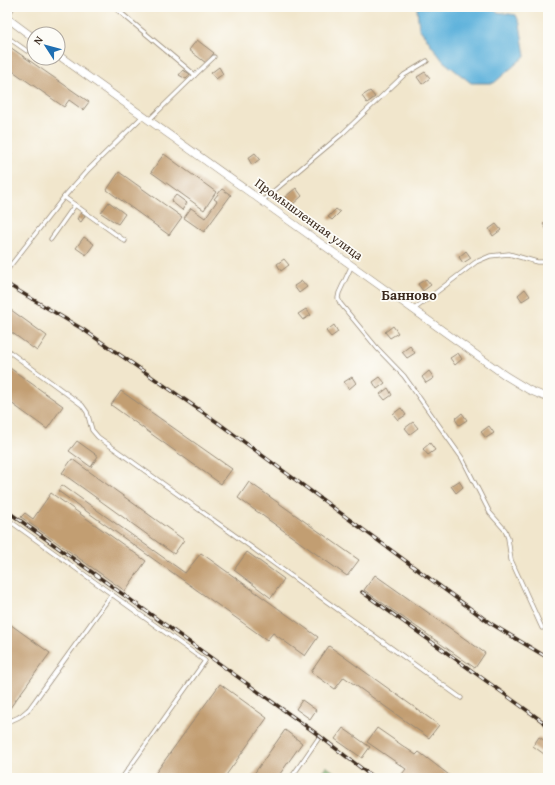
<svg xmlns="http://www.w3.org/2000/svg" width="555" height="785" font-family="'Gentium Book Plus',serif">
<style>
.forest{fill:#78ad6a;stroke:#5a6c44}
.water{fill:#61b3dc;stroke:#4e6e7d}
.building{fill:#c29e72}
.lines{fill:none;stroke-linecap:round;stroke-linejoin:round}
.lane-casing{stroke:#968875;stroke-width:5}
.street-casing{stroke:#968875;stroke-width:8}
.lane{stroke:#fff;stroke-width:3.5}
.street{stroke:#fff;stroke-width:7}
.rail-casing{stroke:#3b2a1e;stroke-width:3.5}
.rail{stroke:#fdfcf7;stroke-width:2;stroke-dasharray:6;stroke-linecap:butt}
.labels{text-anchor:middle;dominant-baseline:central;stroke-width:3.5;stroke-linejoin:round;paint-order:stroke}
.street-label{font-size:13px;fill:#3b2a1e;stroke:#fdfcf7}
.neighbourhood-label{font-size:14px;font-weight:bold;fill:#3b2a1e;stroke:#fdfcf7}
</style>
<rect width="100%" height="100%" fill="#fdfcf7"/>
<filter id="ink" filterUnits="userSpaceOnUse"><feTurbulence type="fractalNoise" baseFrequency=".025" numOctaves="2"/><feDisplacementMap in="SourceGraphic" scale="8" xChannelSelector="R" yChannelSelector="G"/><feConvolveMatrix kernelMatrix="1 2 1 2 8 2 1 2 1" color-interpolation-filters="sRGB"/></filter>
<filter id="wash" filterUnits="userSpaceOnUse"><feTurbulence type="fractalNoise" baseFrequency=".012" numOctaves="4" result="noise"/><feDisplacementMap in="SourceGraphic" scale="16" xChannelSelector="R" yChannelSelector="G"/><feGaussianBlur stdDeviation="0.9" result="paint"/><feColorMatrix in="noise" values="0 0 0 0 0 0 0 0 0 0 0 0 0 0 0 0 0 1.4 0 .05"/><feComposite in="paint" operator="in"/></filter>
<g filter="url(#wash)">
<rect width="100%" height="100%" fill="#f1e6cc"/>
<polygon class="forest" points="326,766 342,778 317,778"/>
<polygon class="water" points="418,7 491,7 497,12 516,15 520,24 525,56 494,83 471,83 443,61 419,28 417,9"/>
<g id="blocks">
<g class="building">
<polygon points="197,40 214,53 206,63 189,50"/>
<polygon points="7,45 89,102 83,110 69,100 64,107 7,67"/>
<polygon points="219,67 223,74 216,79 211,73"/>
<polygon points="183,70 190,74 186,79 179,75"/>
<polygon points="425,72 430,78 422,84 417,77"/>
<polygon points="370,91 375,97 367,103 362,96"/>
<polygon points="7,149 12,153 7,161"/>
<polygon points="255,153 260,159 252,165 248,158"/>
<polygon points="164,154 216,192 204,210 151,172"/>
<polygon points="119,172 182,217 169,235 107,190"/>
<polygon points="296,188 302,196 292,205 285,197"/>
<polygon points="222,189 231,195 204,232 184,218 191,208 205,218 217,201 214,199"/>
<polygon points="176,195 187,203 182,210 171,201"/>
<polygon points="109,202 125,214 118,224 101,213"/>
<polygon points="336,209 340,212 332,220 328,217"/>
<polygon points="81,213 85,216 81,222 77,219"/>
<polygon points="548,221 548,232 543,224"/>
<polygon points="496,224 501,230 493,236 489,229"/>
<polygon points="84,237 94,244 86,255 76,248"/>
<polygon points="466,251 471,258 463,263 459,257"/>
<polygon points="284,259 289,265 281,271 277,264"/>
<polygon points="426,279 431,285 423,291 418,284"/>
<polygon points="302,281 307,287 299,293 294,286"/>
<polygon points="525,289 530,296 522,301 518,295"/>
<polygon points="7,307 47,336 37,351 7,329"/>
<polygon points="306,309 311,315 303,320 298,314"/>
<polygon points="334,325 338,332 331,337 326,331"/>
<polygon points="393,326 398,333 390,338 385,332"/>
<polygon points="410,346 415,353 407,358 402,352"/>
<polygon points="458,353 462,359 455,365 450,358"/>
<polygon points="7,366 63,406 47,429 7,400"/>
<polygon points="429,371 434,378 426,383 422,377"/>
<polygon points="352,377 356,383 349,389 344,382"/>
<polygon points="380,377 385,383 377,389 373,382"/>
<polygon points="388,388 392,395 385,400 380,394"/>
<polygon points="121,391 232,469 221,484 111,405"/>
<polygon points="401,408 406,415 398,420 393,414"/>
<polygon points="462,413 467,420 459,425 455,419"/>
<polygon points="413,422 418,428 410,434 405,428"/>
<polygon points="489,426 494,433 486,438 481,432"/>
<polygon points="77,441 98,456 91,467 69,451"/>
<polygon points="430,443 435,450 428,455 423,449"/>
<polygon points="72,459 184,540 174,554 62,473"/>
<polygon points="459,481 463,487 456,493 451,486"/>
<polygon points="249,482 359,560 347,576 238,498"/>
<polygon points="62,485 185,573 201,553 318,637 305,656 273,633 267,640 58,491"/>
<polygon points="51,493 146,561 125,591 21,517 25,513 33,519"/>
<polygon points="247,552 284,579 271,598 234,570"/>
<polygon points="375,575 485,653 475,668 364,590"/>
<polygon points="7,622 50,653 7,712"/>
<polygon points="329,646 439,725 429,738 344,677 335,689 311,672"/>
<polygon points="220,684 267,718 224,778 152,778"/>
<polygon points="302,700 316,710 310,719 296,709"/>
<polygon points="343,728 370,747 362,758 335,739"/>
<polygon points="377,728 416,755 419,752 453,778 399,778 406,769 367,742"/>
<polygon points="285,730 302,743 277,778 251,778"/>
<polygon points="539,737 548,743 548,757 533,746"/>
</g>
</g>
</g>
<g filter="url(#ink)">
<use href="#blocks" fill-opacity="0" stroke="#968875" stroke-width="1"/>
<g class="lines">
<defs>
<g id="lane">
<polyline points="114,7 195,75 149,120"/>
<polyline points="7,17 13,7"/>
<polyline points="7,37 27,51"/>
<polyline points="195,75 214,57"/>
<polyline points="64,197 125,241"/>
<polyline points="262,201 342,134 404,75 427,61"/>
<polyline points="51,239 75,205"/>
<polyline points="352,265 339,293 338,298 340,303 377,348 404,376 462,458 490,513 505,530 508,538 511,560 542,628"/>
<polyline points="7,270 64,197 87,171 143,116"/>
<polyline points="413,310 476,262 490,256 509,254 537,262 548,262"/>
<polyline points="7,350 82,405 87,412 92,430 98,437 461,698"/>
<polyline points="7,519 205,661 122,778"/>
<path d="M7 721C17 720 22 715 29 709L112 594"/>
<polyline points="291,778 318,739"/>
</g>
<g id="street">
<polyline points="7,18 34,38"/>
<polyline points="58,55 506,376 529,390 548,398"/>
</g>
</defs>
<use href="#lane" class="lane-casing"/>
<use href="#street" class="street-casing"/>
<use href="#lane" class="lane"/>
<use href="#street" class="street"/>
<defs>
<g id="rail">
<polyline points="7,284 84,330 217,422 490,623 548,658"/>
<polyline points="7,511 317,734 374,778"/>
<polyline points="362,592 542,721 548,728"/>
</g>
</defs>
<use href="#rail" class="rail-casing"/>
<use href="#rail" class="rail"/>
</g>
</g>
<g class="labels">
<g class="street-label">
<text transform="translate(309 219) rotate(36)">Промышленная улица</text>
</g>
<g class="neighbourhood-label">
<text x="409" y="295">Банново</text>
</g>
</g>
<rect width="555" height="785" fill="none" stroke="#fdfcf7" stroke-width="24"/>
<g transform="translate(46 46) rotate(306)"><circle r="19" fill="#fdfcf7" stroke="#afa8a0"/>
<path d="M0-3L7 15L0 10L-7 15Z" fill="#1f6fb2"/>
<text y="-6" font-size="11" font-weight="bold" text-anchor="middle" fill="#3b2a1e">N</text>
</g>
</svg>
